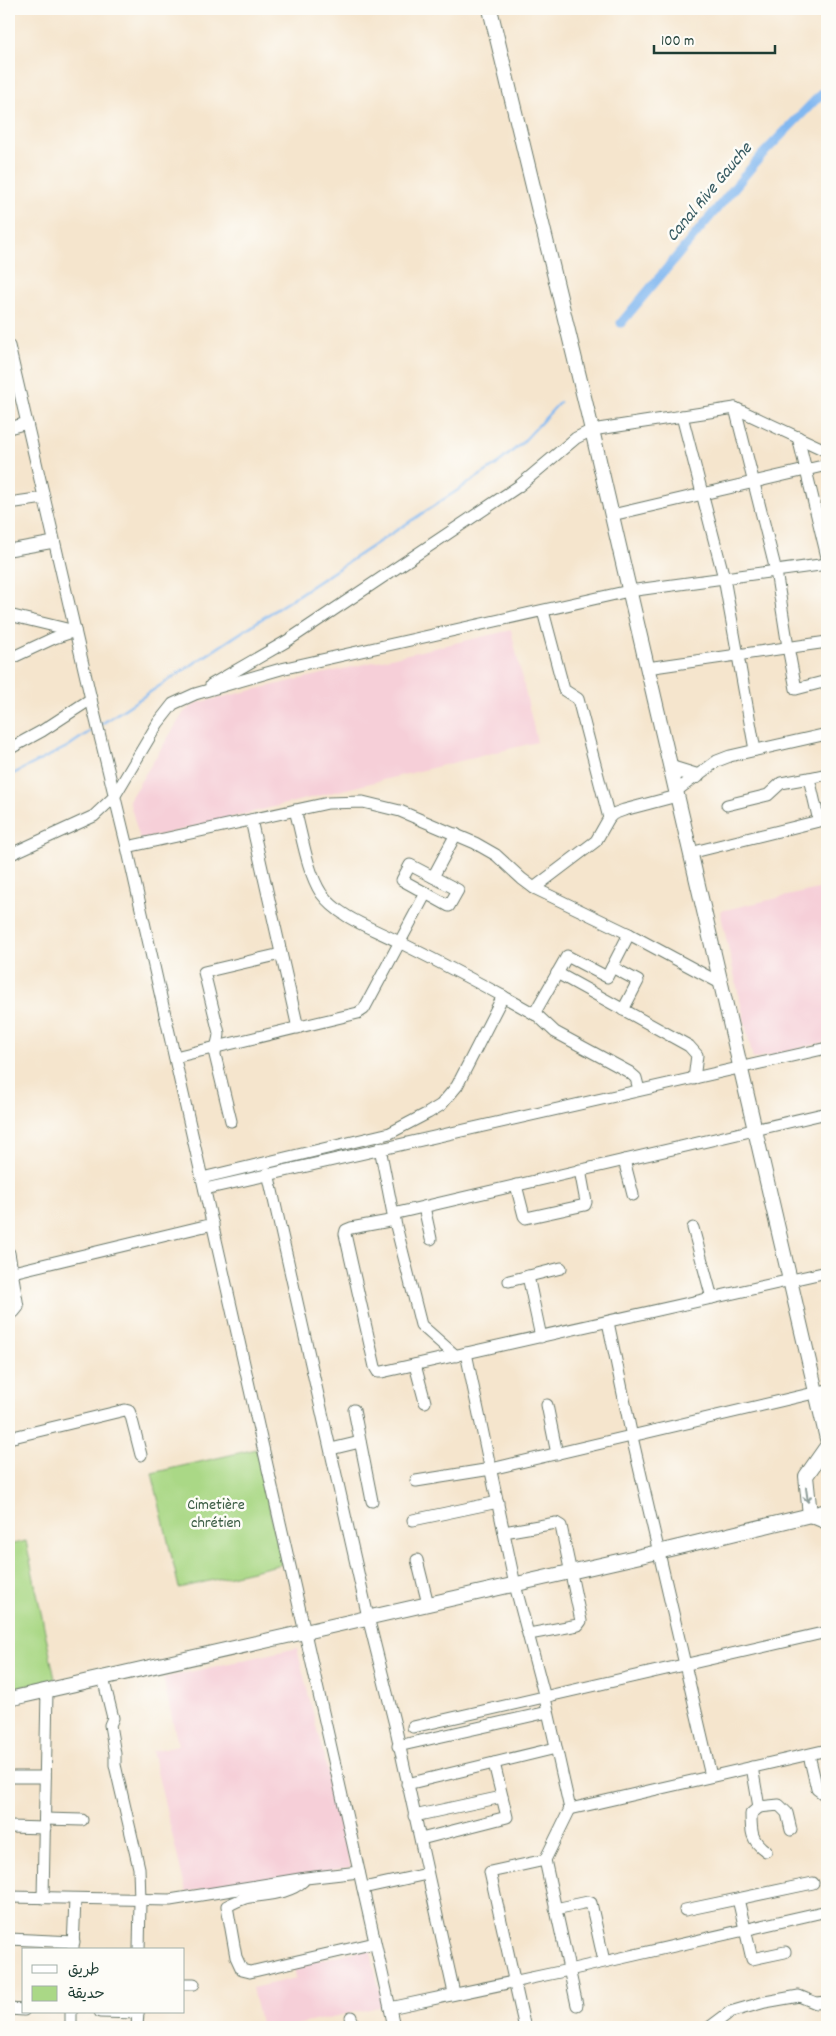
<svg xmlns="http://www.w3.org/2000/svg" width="836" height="2036" font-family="Dekko,'Playpen Sans Arabic',sans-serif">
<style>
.built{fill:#f6cfd8}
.green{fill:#aad886;stroke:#648a5d}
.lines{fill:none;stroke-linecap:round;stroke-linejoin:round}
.stream{stroke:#82b8f0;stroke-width:2.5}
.canal{stroke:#82b8f0;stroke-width:9}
.minor-casing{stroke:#6a786a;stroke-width:13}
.major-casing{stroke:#6a786a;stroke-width:16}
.minor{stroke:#fff;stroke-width:11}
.major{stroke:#fff;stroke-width:14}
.oneway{stroke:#8f9e9a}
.labels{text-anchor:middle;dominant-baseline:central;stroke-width:5;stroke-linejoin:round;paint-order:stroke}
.park-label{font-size:16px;fill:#3b5c44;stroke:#fdfcf7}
.water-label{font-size:18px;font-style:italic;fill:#385c63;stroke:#fdfcf7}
</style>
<rect width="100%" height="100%" fill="#fdfcf7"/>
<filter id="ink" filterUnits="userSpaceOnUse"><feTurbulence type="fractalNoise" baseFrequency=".02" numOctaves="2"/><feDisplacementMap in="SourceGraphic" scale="10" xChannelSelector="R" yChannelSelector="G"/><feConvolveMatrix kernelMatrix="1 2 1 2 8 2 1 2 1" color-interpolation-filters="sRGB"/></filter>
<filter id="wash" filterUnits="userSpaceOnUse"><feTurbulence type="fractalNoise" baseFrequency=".0096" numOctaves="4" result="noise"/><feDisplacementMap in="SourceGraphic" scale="20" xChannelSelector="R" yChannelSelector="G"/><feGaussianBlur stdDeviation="1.12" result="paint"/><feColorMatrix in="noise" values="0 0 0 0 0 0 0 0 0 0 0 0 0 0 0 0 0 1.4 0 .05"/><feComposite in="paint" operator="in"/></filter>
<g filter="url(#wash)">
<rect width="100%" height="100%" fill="#f5e5cd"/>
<g class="built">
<polygon points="511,630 537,742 140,840 129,800 184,712 197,703"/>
<polygon points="827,887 827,1042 753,1059 720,911"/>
<polygon points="297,1648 351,1867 186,1892 152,1751 178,1745 163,1678"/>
<polygon points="370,1948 383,2006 287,2027 261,2027 252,1988 296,1978 294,1966"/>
</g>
<g class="green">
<polygon points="256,1449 282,1564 179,1588 152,1473"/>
<polygon points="26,1541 55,1679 9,1690 9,1545"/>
</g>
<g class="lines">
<g class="stream">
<polyline points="100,725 496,465 522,443 560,402"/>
<polyline points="9,776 67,747 95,728"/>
</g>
<polyline class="canal" points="621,323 761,156 827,88"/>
</g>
</g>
<g filter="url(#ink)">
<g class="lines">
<defs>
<g id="minor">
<polyline points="9,346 94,712 127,847 390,2008 569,1970 827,1911"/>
<polyline points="735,408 776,571 788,647 796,689 827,681"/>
<polyline points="682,416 724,578 755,750"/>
<polyline points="9,428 27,423"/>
<polyline points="798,437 827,557"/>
<polyline points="9,503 44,498"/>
<polyline points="612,515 827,465"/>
<polyline points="9,550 54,542"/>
<polyline points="543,611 564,690 578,699 609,818"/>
<polyline points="9,615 75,631"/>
<polyline points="9,659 54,638 75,631"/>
<polyline points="647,668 827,642"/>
<polyline points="211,685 287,641 519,486 576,438 592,430 735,408 827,451"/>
<polyline points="9,749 42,731 91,699"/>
<polyline points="676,791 717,761 730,756 827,734"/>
<polyline points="727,805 768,795 781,783 809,778"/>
<path d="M295 810C302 835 307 871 321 893 340 919 373 928 401 943 447 966 493 990 538 1016L555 1032 629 1072 636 1078 639 1090"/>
<polyline points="251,820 298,1028"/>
<polyline points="819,821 809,778 827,774"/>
<polyline points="127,847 328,803 363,802 400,811 475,843 496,855 522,879 534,888 629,934 720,983"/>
<polyline points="690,853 827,819"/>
<polyline points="9,855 94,816 114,797 158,723 173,704 195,694 281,669 629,591 827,564"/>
<polygon points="410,865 458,890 449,906 402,880"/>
<polyline points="433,877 456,834"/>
<polyline points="534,888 596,841 609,818 613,814 624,810 677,796"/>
<polyline points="612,967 638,981 623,1010"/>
<polyline points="557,973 689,1046 697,1055 694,1079"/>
<polyline points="534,1014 567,956 607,977 629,934"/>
<polyline points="175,1057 358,1013 364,1009 426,893"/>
<path d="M231 1121 215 1055C215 1047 219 1041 219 1033L204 972 281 954"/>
<polyline points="380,1148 393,1214"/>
<polyline points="624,1160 633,1195"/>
<polyline points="268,1173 368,1617 395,1725 454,1993"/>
<polyline points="202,1178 390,1133 428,1113 441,1105 457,1086 503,996"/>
<polyline points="516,1185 524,1216 526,1218 585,1205 586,1202 580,1170"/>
<polyline points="205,1189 827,1048"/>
<polyline points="424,1207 431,1239"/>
<polyline points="395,1220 351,1228 346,1230 345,1234 375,1367 378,1372 382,1372 827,1272"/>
<polyline points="693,1228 712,1298"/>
<polyline points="9,1253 18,1307 14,1312 9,1313"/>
<polyline points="13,1272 213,1224"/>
<polyline points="528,1276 541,1337"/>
<polyline points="509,1281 561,1268"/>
<polyline points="608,1322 632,1437 711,1776"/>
<polyline points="466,1353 515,1585 545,1698 570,1809 827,1750"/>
<polyline points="456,1356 421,1325 393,1214 827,1113"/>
<polyline points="415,1365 425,1402"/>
<polyline points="547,1405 557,1454"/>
<polyline points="354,1410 372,1501"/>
<polyline points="9,1438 125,1410 129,1411 131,1416 141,1455"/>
<polyline points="331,1449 360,1442"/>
<polyline points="416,1481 491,1469 827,1390"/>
<polyline points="413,1520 498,1502"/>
<polyline points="504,1532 556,1523 561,1526 581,1621 578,1625 529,1634"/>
<polyline points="417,1560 428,1604"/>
<polyline points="103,1678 113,1718 110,1725 115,1754 115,1765 139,1868 140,1901 139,1950"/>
<polyline points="413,1727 827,1632"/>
<polyline points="398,1746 548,1712"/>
<polyline points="809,1755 817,1789 825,1795 827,1800"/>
<path d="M752 1767 759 1807 751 1814C751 1831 751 1841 766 1851"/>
<polyline points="9,1777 45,1777"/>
<polyline points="407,1784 556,1748"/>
<polyline points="759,1807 779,1805 787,1813 791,1830"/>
<polyline points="414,1816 502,1797"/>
<polyline points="45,1819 82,1820"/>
<polyline points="9,1827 45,1828"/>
<polyline points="421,1839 507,1817 494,1763"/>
<polyline points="545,1860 577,2005"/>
<path d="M303 1881C288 1895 264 1894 245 1898 239 1900 233 1903 227 1906L236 1957 242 1970 250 1972 375 1943"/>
<polyline points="363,1888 427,1874"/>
<polyline points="9,1897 170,1900 306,1878 359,1872"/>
<polyline points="43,1898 47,1690"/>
<polyline points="738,1899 752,1959 785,1952"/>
<polyline points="555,1909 588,1902 591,1903 604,1961"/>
<polyline points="685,1910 813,1883"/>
<polyline points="9,1939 74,1942"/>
<polyline points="73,1948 75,1899"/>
<polyline points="184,1984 194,1984"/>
<polyline points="390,2008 394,2027"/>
<polyline points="9,2009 24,2010"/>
<polyline points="100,2012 138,2013"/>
<polyline points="351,2017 354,2027"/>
<polyline points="524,2024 490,1872 545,1860 570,1809"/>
<polyline points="71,2027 71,2012"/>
<polyline points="137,2027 138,2012"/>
<polyline points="710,2027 730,2012 765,2002 799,1996 816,2003 827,2002"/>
</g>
<g id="major">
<polyline points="490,9 592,430 827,1439"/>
<polyline points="671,768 697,776"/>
<polyline points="827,1446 806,1476 810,1515 827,1522"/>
<polyline points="9,1699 658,1552 827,1511"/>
</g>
</defs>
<use href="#minor" class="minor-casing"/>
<use href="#major" class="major-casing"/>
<use href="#minor" class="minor"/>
<use href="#major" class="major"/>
</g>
<defs><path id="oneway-shaft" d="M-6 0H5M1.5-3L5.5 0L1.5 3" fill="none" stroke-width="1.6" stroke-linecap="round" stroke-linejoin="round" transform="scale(1.25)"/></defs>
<use class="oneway" href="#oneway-shaft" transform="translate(807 1495) rotate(82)"/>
</g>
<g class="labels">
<g class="park-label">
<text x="216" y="1505">Cimetière<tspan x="216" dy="18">chrétien</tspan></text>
</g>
<g class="water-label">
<text transform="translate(710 193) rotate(-50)">Canal Rive Gauche</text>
</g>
</g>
<rect width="836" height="2036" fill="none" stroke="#fdfcf7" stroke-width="30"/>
<rect x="22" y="1948" width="162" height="65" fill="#fdfcf7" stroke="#a4b0a9"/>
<rect x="32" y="1965" width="25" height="8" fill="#ffffff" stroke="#a4b0a9"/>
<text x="68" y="1974" font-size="15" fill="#1f3d34">طريق</text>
<rect x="32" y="1986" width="25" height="15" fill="#aad886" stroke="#a4b0a9"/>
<text x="68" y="1998" font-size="15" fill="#1f3d34">حديقة</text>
<path d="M654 45v8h121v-8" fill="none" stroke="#1f3d34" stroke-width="2.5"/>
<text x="661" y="45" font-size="15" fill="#1f3d34" stroke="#fdfcf7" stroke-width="4" paint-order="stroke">100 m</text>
</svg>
